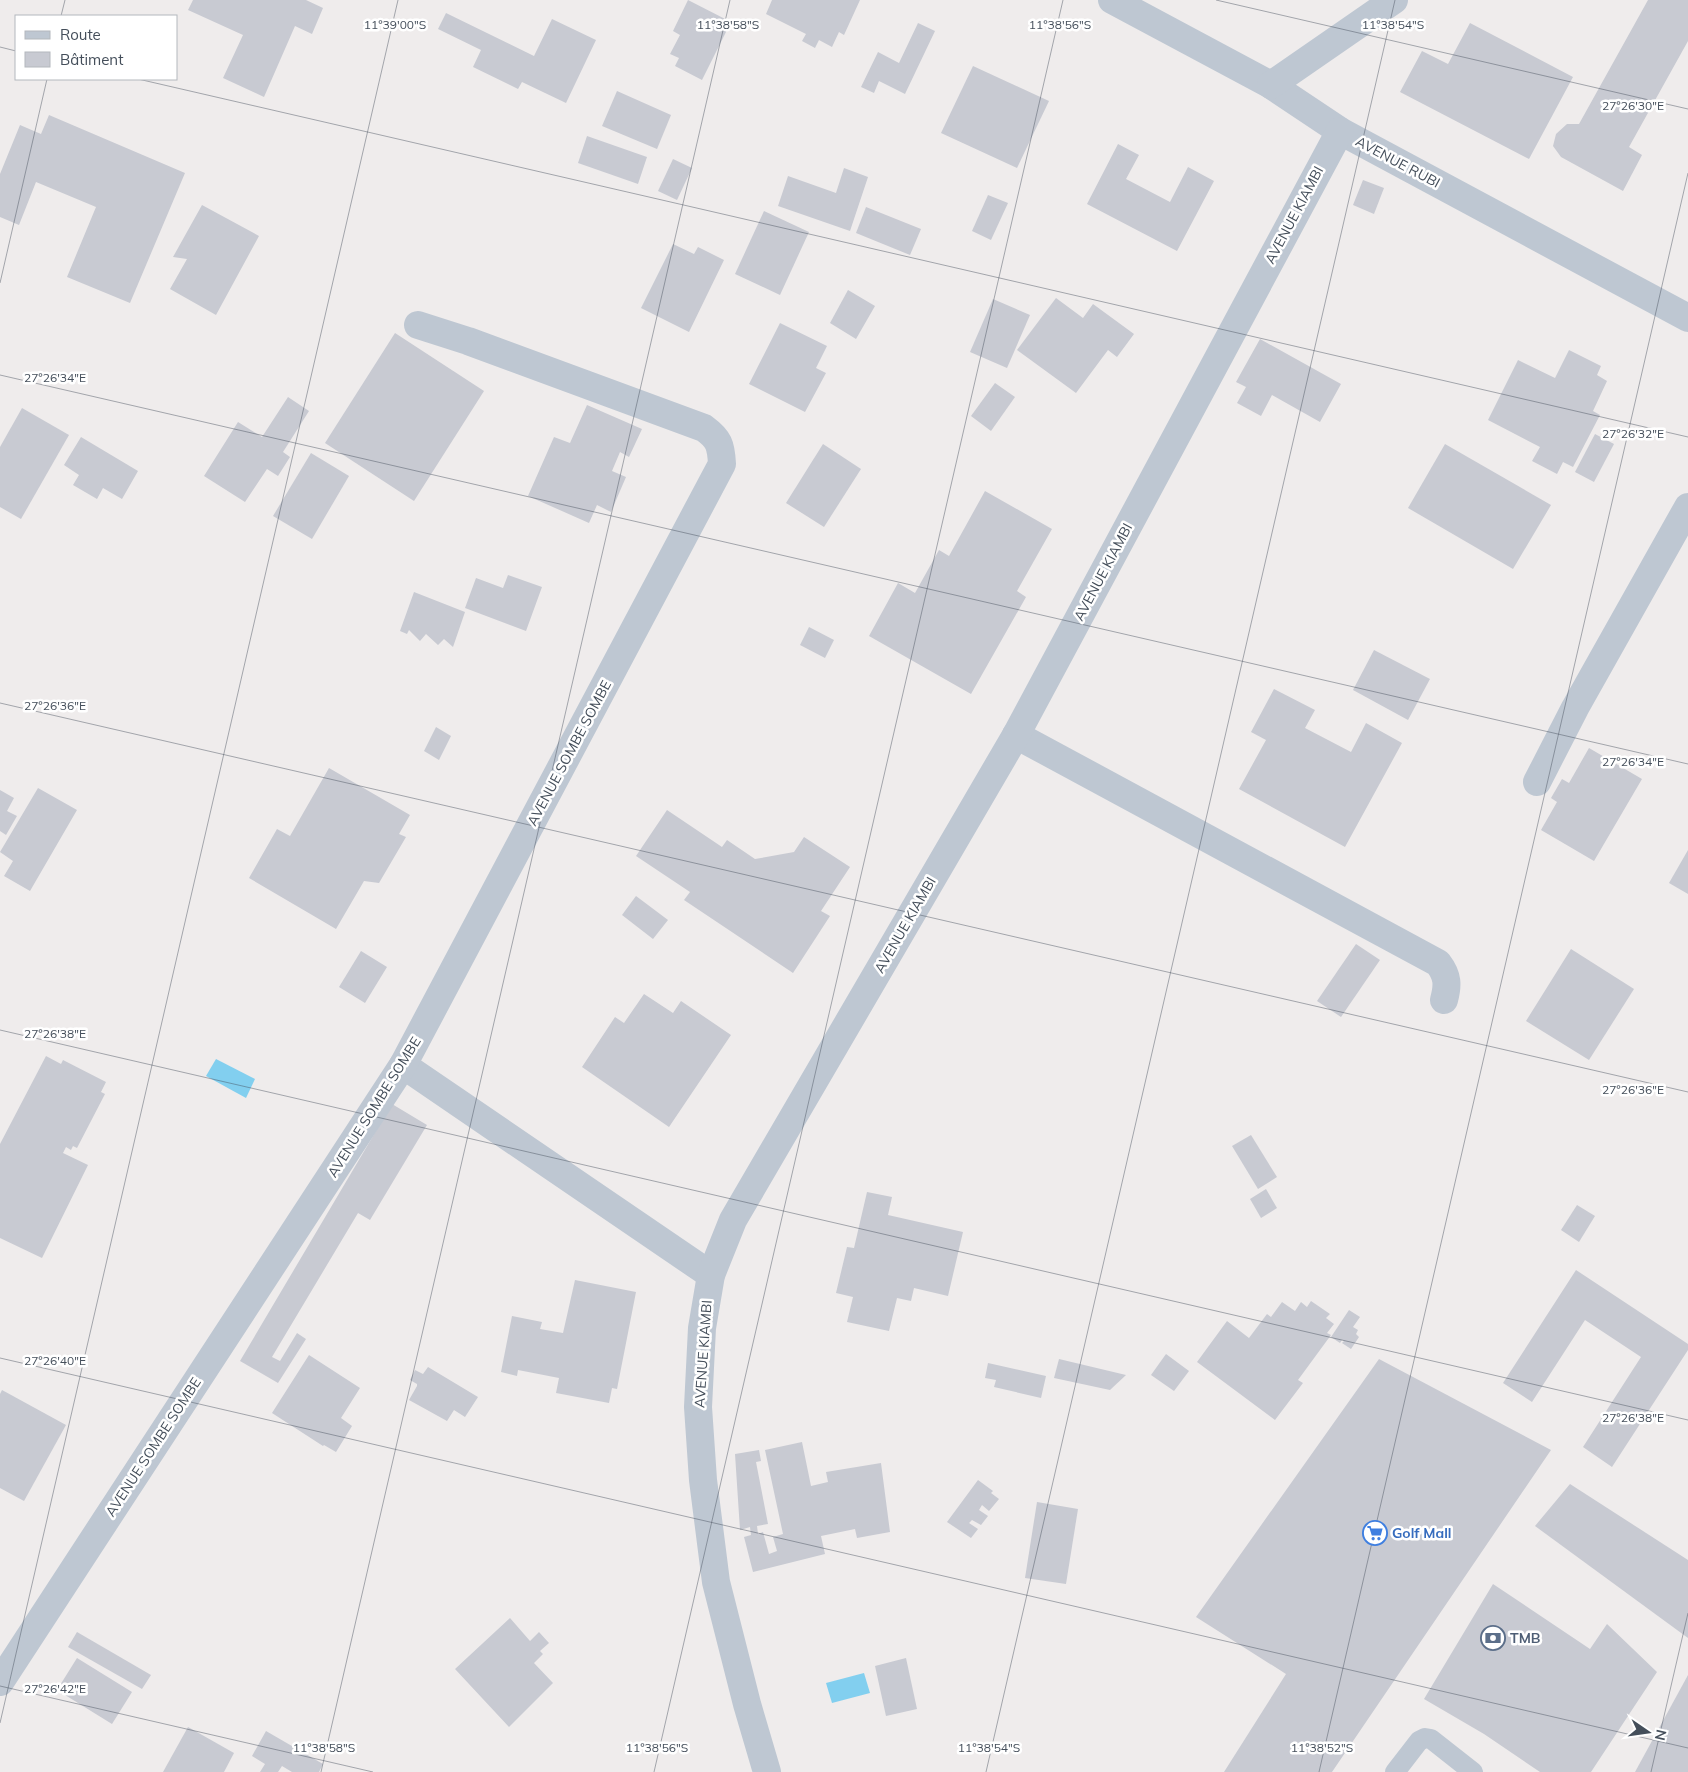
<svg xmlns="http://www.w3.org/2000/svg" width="1688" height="1772" font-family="Mulish,sans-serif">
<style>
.water{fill:#82cfef}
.building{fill:#c8cad2}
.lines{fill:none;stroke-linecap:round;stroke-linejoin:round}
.service{stroke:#bec7d2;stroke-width:20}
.minor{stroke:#bec7d2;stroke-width:28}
.ticks{fill:none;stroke:#444e5a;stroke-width:1;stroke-opacity:0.45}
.labels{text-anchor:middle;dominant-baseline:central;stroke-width:5;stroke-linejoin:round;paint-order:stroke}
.street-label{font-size:14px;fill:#444e5a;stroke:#fff}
.shop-label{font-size:14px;font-weight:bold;fill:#366cbe;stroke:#fff;text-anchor:start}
.service-label{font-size:14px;font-weight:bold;fill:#4e5e75;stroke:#fff;text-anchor:start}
.ticks-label{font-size:12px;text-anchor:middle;fill:#444e5a;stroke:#fff;stroke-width:5;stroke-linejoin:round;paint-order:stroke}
</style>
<rect width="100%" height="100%" fill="#efecec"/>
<g class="water">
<polygon points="216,1059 255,1079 246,1098 206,1076"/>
<polygon points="864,1673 870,1693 832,1703 826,1683"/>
</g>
<g class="building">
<polygon points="193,0 306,0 323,8 312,34 295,26 264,97 223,78 243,35 188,10"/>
<polygon points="688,0 731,22 702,80 675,66 679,58 670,54 680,35 673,31"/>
<polygon points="772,0 860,0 844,35 839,32 832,47 819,40 815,48 802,41 806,34 766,14"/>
<polygon points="1648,0 1688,0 1688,41 1629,147 1642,155 1623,191 1561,157 1553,146 1556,134 1567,124 1579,124"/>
<polygon points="446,13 534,56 552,19 596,40 566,103 522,82 518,89 473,67 481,50 438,29"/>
<polygon points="918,23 935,31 905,94 879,81 874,93 861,87 878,52 899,63"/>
<polygon points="1470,23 1573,77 1529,159 1400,92 1422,51 1448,64"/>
<polygon points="973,66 1049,101 1017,168 941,133"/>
<polygon points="617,91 671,115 657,149 602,126"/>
<polygon points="49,115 185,173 130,303 67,277 96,207 36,182 19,225 0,217 0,174 20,125 41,134"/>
<polygon points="587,136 647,157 638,184 578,163"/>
<polygon points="1118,144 1139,155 1126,179 1170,202 1188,167 1214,181 1177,251 1087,204"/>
<polygon points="673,159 692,168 677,200 658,191"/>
<polygon points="844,168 868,177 850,231 778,206 788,176 836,193"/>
<polygon points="1363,180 1384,188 1374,214 1353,205"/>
<polygon points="988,195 1008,203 991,240 972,231"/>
<polygon points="202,205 259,236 216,315 170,289 187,259 173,257"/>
<polygon points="866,207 921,229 910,255 856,233"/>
<polygon points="764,211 809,232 780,295 735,274"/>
<polygon points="673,244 694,254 698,247 724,260 689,332 641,308"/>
<polygon points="848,290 875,306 856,339 830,323"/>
<polygon points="1056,298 1083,318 1093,304 1134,334 1117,357 1108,350 1076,393 1017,350"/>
<polygon points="993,299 1030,315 1007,368 970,352"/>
<polygon points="780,323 827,346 816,368 826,373 805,412 749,384"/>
<polygon points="395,333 484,391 414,501 325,443"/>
<polygon points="1260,339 1341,384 1320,422 1272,395 1261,416 1237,403 1246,387 1236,382"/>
<polygon points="1569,350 1601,366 1597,375 1607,381 1593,411 1600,415 1573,467 1563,462 1557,474 1532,461 1540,447 1488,420 1518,360 1555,378"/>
<polygon points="995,383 1015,397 991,431 971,416"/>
<polygon points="288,397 309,411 283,452 290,457 278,476 267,469 245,502 204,476 238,422 262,437"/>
<polygon points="587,405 642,429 629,457 620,452 612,471 626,477 611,512 597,505 589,523 528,496 554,437 570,443"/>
<polygon points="22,408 69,435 21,519 0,507 0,447"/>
<polygon points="1595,434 1614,444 1594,482 1575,472"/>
<polygon points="81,437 138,471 122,499 103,488 97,499 73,485 79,475 64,465"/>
<polygon points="823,444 861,469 824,527 786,503"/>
<polygon points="1445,444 1551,505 1513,569 1408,508"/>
<polygon points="311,453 349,476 312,539 273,516"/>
<polygon points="985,491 1052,529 1017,591 1026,597 971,694 869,636 898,583 915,593 939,550 949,556"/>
<polygon points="508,575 542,587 526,631 465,608 476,578 503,588"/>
<polygon points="414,592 465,612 453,647 444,639 438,645 426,634 420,641 409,630 407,634 400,631"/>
<polygon points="809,627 834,640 825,658 800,645"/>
<polygon points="1374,650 1430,679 1408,720 1353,690"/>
<polygon points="1274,689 1315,710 1305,728 1351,752 1366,723 1402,743 1345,847 1239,789 1266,740 1251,732"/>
<polygon points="436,727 451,736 439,760 424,751"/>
<polygon points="1589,748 1642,779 1594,861 1541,830 1557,802 1551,798 1562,779 1569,783"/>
<polygon points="329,768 410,815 399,834 406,837 379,883 364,881 336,929 249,878 277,829 290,836"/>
<polygon points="38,788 77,810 30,891 4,876 13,861 0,852"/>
<polygon points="0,790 14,798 7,811 17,816 6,835 0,831"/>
<polygon points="667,810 722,847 727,840 755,859 794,852 804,837 850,867 821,911 830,916 793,973 684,900 690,892 636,856"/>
<polygon points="1688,850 1688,894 1669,883"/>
<polygon points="636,896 668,920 653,939 622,915"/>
<polygon points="1356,944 1380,960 1341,1017 1317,1001"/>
<polygon points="1571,949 1634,989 1589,1060 1526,1021"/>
<polygon points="361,951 387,967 365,1003 339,987"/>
<polygon points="644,994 673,1013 681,1001 731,1035 669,1127 582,1067 615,1017 624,1023"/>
<polygon points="46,1056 61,1064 63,1060 106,1082 101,1092 105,1094 77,1148 73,1146 71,1150 66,1147 63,1153 88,1165 42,1258 0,1238 0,1144"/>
<polygon points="392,1104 427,1125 370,1220 358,1213 272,1357 280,1361 297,1333 306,1339 278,1383 240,1361"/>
<polygon points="1251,1135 1277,1177 1258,1189 1232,1146"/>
<polygon points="1266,1189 1277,1208 1261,1218 1250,1199"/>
<polygon points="867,1192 892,1197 888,1215 963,1232 948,1296 914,1288 911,1301 897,1298 889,1331 847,1322 853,1297 836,1293 847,1247 854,1248"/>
<polygon points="1577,1205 1595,1216 1579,1242 1561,1230"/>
<polygon points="1576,1270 1688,1344 1688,1350 1612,1467 1583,1447 1641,1357 1585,1320 1532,1402 1503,1383"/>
<polygon points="575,1280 636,1292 617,1389 612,1388 609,1403 556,1393 559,1378 518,1370 517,1376 501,1372 512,1316 542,1322 540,1329 563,1333"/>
<polygon points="1311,1301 1330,1314 1326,1318 1334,1324 1327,1333 1331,1335 1298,1380 1303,1383 1275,1420 1197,1362 1227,1321 1249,1338 1267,1314 1271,1317 1282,1302 1295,1311 1301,1302 1307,1307"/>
<polygon points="1349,1310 1360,1317 1353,1327 1358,1330 1356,1334 1359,1337 1351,1349 1342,1343 1344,1341 1342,1340 1340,1343 1331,1337"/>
<polygon points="1166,1354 1189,1371 1174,1391 1151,1375"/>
<polygon points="309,1355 360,1388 341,1418 352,1426 336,1452 324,1445 323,1446 272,1413"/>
<polygon points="1059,1359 1126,1375 1110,1390 1054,1378"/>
<polygon points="1379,1359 1551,1450 1332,1772 1224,1772 1286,1674 1196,1617"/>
<polygon points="988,1363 1046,1376 1041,1398 994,1387 996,1380 985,1378"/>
<polygon points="428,1367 478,1397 465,1417 454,1410 447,1421 409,1400 417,1386 417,1384 410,1380 415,1370 423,1374"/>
<polygon points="2,1390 66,1425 24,1501 0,1488 0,1394"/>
<polygon points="802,1442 811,1486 828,1482 826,1472 881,1463 890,1532 857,1538 855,1529 821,1536 825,1554 753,1572 744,1537 751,1535 750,1527 740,1530 735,1454 759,1450 761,1461 756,1462 768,1524 757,1526 758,1534 763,1532 769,1554 777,1551 773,1537 783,1534 765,1450"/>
<polygon points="978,1480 993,1491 991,1493 999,1499 989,1511 982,1505 979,1510 988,1516 981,1525 972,1520 969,1523 978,1529 971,1538 947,1522"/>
<polygon points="1570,1484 1688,1560 1688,1638 1535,1526"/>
<polygon points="1037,1502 1078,1509 1066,1584 1025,1578"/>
<polygon points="1493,1584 1590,1649 1607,1624 1657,1672 1591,1772 1540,1772 1484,1734 1424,1699"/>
<polygon points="510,1618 530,1641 539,1632 549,1643 540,1651 543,1654 534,1663 553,1683 509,1727 455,1669"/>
<polygon points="77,1632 151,1675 142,1689 68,1647"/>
<polygon points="77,1658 132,1692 112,1724 57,1690"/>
<polygon points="906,1658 917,1709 886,1716 875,1666"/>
<polygon points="1688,1675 1688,1772 1635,1772"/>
<polygon points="188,1727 234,1753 224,1772 163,1772"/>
<polygon points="266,1731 323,1764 319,1772 292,1772 282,1766 278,1772 260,1772 265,1764 252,1756"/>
</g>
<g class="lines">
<polyline class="service" points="1395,1772 1419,1741 1425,1738 1431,1739 1473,1772"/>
<g class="minor">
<polyline points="1112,0 1271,85 1340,131 1688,318"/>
<polyline points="1271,85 1394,0"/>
<path d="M1016 735 1438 963C1448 976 1448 985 1444 1000"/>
<polyline points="1537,782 1575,708 1688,507"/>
<polyline points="403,1065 711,1275"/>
<path d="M0 1682 403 1065 722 464C721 445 719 439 704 428L468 341 418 325"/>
<polyline points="767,1772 747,1704 716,1582 703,1480 698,1407 702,1328 711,1275 733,1220 1016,735 1340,131"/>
</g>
</g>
<path class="ticks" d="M1216 0 1688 109M61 16 65 0M0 47 16 51M138 79 1688 437M0 283 47 79M0 375 1688 764M0 703 1688 1092M0 1030 1688 1420M0 1358 1688 1748M0 1686 373 1772M0 1723 398 0M321 1772 730 0M654 1772 1063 0M986 1772 1395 0M1319 1772 1688 173M1651 1772 1688 1613"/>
<defs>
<symbol id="supermarket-ring" viewBox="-11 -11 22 22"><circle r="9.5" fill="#fff" stroke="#3f7fe0" stroke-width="1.5"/><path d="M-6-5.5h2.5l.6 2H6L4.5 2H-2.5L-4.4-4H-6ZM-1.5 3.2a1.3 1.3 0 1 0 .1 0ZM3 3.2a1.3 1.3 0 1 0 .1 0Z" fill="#3f7fe0"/></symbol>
<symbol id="bank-ring" viewBox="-11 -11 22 22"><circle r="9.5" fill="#fff" stroke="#5c6f8a" stroke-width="1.5"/><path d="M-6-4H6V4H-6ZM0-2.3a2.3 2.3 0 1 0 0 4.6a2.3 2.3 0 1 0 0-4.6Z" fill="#5c6f8a"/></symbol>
</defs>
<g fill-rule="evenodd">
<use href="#supermarket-ring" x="1361" y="1519" width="28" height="28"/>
<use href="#bank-ring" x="1479" y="1624" width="28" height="28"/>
</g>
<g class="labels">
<g class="street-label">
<text transform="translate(1398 162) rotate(28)">AVENUE RUBI</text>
<text transform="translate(1294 215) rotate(-62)">AVENUE KIAMBI</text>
<text transform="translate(1103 572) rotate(-62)">AVENUE KIAMBI</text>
<text transform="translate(569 753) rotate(-62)">AVENUE SOMBE SOMBE</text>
<text transform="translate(905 925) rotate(-60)">AVENUE KIAMBI</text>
<text transform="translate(374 1107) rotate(-58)">AVENUE SOMBE SOMBE</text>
<text transform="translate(703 1354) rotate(-86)">AVENUE KIAMBI</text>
<text transform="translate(153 1447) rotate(-57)">AVENUE SOMBE SOMBE</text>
</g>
<g class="shop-label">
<text x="1392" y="1533">Golf Mall</text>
</g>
<g class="service-label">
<text x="1510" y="1638">TMB</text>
</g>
</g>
<g class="ticks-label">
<text x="395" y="29">11°39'00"S</text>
<text x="728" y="29">11°38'58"S</text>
<text x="1060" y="29">11°38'56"S</text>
<text x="1393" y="29">11°38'54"S</text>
<text x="1633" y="110">27°26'30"E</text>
<text x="55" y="382">27°26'34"E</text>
<text x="1633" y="438">27°26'32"E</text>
<text x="55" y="710">27°26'36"E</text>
<text x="1633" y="766">27°26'34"E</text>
<text x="55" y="1038">27°26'38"E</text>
<text x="1633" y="1094">27°26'36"E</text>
<text x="55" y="1365">27°26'40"E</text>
<text x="1633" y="1422">27°26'38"E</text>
<text x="55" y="1693">27°26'42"E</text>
<text x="324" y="1752">11°38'58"S</text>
<text x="657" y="1752">11°38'56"S</text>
<text x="989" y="1752">11°38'54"S</text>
<text x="1322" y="1752">11°38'52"S</text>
</g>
<rect x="15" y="15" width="162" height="65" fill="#ffffff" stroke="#b4b8bd"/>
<rect x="25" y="31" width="25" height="8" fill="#bec7d2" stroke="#b4b8bd"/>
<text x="60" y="40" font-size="15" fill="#444e5a">Route</text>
<rect x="25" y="52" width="25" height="15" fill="#c8cad2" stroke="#b4b8bd"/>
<text x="60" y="65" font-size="15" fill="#444e5a">Bâtiment</text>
<g transform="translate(1648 1732) rotate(103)" stroke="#ffffff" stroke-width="4" paint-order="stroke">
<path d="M0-4L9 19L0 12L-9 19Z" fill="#444e5a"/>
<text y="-8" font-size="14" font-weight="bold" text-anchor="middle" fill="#444e5a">N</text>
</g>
</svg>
